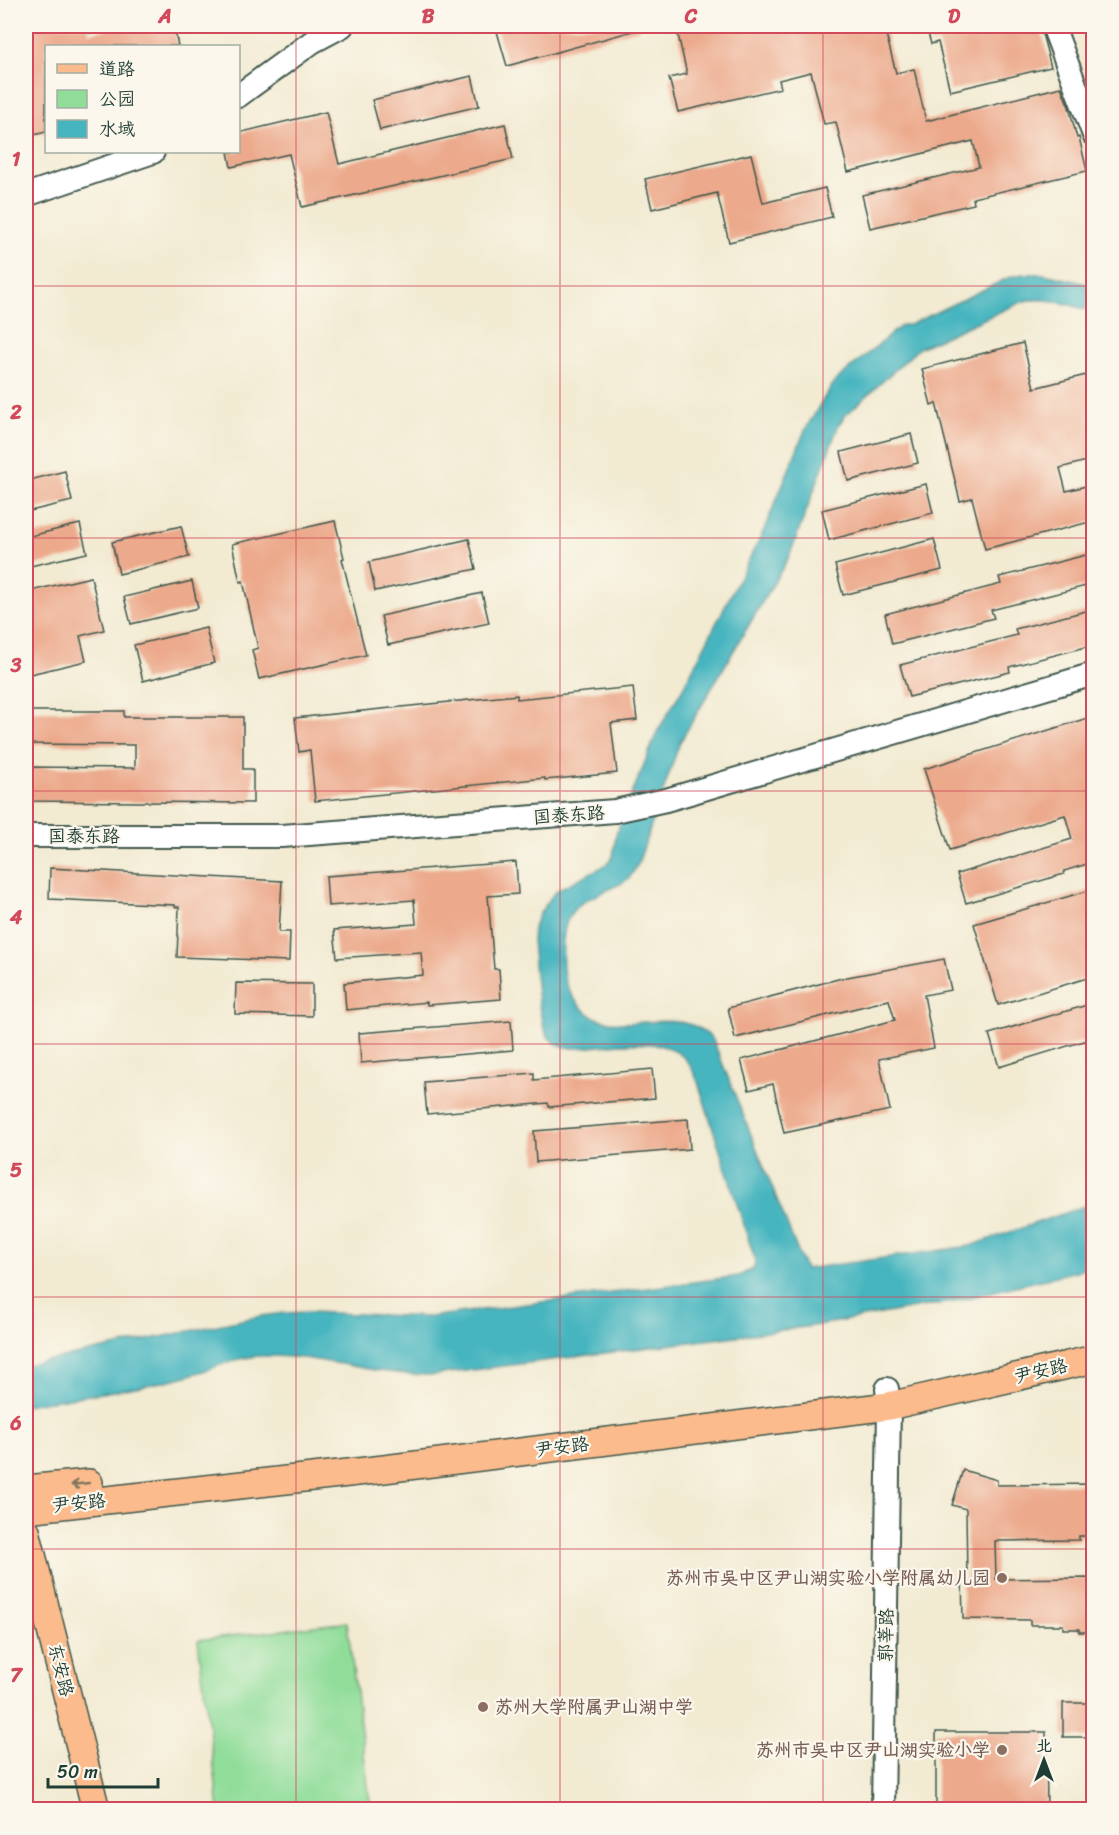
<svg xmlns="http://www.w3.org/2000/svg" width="1119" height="1835" font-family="Sriracha,'LXGW WenKai TC',sans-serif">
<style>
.green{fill:#90dd9a;stroke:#588d67;stroke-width:1.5}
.water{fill:#46b5bf;stroke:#32797a;stroke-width:1.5}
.building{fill:#eca98b}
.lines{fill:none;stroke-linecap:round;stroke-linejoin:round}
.minor-casing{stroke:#3f574c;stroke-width:26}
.major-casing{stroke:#3f574c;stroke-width:30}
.minor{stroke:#fff;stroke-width:22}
.major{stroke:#fbbb8c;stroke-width:27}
.oneway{stroke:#82765c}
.grid{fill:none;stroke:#d1495b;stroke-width:1.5;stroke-opacity:0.55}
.education-dot{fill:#8d6e63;stroke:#fbf7ec;stroke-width:2}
.labels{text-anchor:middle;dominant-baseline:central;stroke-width:4.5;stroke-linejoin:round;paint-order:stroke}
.street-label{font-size:18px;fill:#1f3d34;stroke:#fbf7ec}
.education-label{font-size:18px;font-weight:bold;fill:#785e54;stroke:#fbf7ec;text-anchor:end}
.neatline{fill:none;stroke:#d1495b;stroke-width:2}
.grid-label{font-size:20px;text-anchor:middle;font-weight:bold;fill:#d1495b}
</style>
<rect width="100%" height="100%" fill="#fbf7ec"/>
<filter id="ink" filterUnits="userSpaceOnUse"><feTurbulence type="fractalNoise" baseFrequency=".0167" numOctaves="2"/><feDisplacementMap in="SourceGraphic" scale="12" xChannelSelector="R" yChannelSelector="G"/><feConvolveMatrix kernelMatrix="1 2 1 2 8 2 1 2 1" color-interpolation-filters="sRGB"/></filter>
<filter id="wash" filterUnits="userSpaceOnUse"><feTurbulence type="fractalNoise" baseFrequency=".008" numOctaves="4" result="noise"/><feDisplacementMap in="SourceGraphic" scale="24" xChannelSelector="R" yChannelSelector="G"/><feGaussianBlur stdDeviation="1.35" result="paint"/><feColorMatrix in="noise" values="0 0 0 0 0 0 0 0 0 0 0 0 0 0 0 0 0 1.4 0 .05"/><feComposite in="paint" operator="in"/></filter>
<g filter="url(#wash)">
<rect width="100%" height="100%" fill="#f2ead1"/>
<polygon class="green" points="347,1622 371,1809 219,1809 198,1640"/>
<path class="water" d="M1023 274H1044L1093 285V311C1070 306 1048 296 1024 301L919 348 845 416 839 424 789 557 680 742 638 864C635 869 632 875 628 879 623 883 617 886 612 888 583 902 565 905 563 942 562 969 561 984 580 1006 615 1045 677 998 713 1040L805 1269 970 1246 1093 1203V1267L955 1301 813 1326 435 1375C377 1377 321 1354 263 1356 234 1356 211 1371 183 1377 133 1390 77 1396 26 1405V1365L261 1316 284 1313 309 1312 429 1317 739 1276 754 1268 755 1260 698 1082C694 1073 691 1064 684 1058 660 1033 604 1048 572 1048 563 1047 556 1045 550 1039 537 1025 534 961 532 940L533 928 540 913 552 896 559 889 604 866 613 857 616 834 657 732 683 688 764 530 805 430 824 398 836 380 902 325H909L1010 277Z"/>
<g id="blocks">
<g class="building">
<polygon points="26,26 88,26 89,33 124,26 174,26 178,46 46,46 46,132 26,137"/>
<polygon points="506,26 640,26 640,29 507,66 496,28"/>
<polygon points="676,26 843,26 844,33 874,26 884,26 896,73 914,69 926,121 1061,87 1069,107 1077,138 1079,137 1087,171 973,198 974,204 870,228 862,195 979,167 973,141 848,172 836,122 824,124 811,72 779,80 781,88 678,112 669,78 687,74"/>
<polygon points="926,26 1040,26 1051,67 950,91 938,42 931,44"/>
<polygon points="472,76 479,106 380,130 372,100"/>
<polygon points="326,112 339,164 505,124 513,159 302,207 289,154 231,167 228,152 238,152 238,133"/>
<polygon points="751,154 763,203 825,188 832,217 729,242 717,193 652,209 645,179"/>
<polygon points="1023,343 1034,388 1094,373 1094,459 1060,468 1066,491 1094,484 1094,521 985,549 972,498 960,501 936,403 931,405 922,369"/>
<polygon points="911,434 918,463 848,481 841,452"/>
<polygon points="65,471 72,501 26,512 26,481"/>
<polygon points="926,484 933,513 829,540 822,510"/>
<polygon points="335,521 344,558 342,559 366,655 259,679 252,650 258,648 243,581 240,582 232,544"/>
<polygon points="80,524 87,553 26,567 26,537"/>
<polygon points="181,526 189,557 119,574 112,542"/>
<polygon points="469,539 476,569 375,591 369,562"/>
<polygon points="934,539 942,570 843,595 835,565"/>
<polygon points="1094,553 1094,584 991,610 994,618 892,644 885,614 1001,584 999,577"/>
<polygon points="91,577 104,630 80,636 86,661 26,675 26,592"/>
<polygon points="192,581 198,608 131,624 124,597"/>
<polygon points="482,593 489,623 388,645 381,616"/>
<polygon points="1094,609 1094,645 1009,667 1010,672 909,697 900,665 1017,635 1015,629"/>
<polygon points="206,628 214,663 143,681 134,645"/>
<polygon points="633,687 637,720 611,723 617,773 545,780 545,778 315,801 310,750 299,752 295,718 517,695 517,699"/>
<polygon points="26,711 124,711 124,717 243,717 243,769 253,769 253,803 26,801 26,767 135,768 135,745 26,744"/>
<polygon points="1094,716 1094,862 1064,871 1064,874 966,903 957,874 1072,839 1065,815 950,850 924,769"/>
<polygon points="516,862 518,894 488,896 494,969 499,969 501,999 427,1005 427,1002 346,1010 344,983 423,975 421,952 337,958 334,930 416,924 414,900 328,906 326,876"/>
<polygon points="50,868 282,881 279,932 290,932 289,961 177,957 179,907 175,907 175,905 49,899"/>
<polygon points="1094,889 1094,976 998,1005 974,924"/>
<polygon points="944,959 951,990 924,995 934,1048 879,1059 890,1110 784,1133 773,1084 749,1090 741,1060 895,1020 889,1000 735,1038 728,1008 842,978"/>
<polygon points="236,983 312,984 312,1016 235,1014"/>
<polygon points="1094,1003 1094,1038 999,1067 989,1034"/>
<polygon points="511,1021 513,1050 361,1063 359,1033"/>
<polygon points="652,1069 655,1098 549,1107 548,1103 427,1114 424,1082 534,1073 534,1080"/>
<polygon points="688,1119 690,1149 536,1162 534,1131"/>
<polygon points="963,1470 997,1480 997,1485 1094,1484 1094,1536 1079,1536 1079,1540 995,1541 996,1579 1094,1578 1094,1632 1079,1632 1079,1629 1063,1629 1063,1625 1030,1625 1030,1620 963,1619 962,1579 967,1578 966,1509 952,1505"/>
<rect x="1063" y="1703" width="31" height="34"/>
<polygon points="936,1732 1046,1732 1047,1809 936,1809"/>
</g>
</g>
</g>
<g filter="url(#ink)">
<use href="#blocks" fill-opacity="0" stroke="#3f574c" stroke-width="1.5"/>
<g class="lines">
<defs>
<g id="minor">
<polyline points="1053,26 1094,135"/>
<polyline points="238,96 312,42 342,26"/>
<polyline points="26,195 153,152"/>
<polyline points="26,836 282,836 615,811 666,800 1094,674"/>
<polyline points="883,1810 889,1406 887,1389"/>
</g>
<g id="major">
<polyline points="26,1489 89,1483"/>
<polyline points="26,1509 384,1469 889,1406 1094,1359"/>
<polyline points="26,1531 96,1810"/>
</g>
</defs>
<use href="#minor" class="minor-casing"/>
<use href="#major" class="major-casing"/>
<use href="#minor" class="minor"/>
<use href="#major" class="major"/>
</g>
<defs><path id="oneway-shaft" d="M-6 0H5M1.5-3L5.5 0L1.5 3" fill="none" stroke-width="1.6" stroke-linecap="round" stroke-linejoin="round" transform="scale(1.5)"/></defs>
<use class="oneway" href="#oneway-shaft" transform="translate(80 1484) rotate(174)"/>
</g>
<path class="grid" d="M296 26V1810M560 26V1810M823 26V1810M26 286H1094M26 538H1094M26 791H1094M26 1044H1094M26 1297H1094M26 1549H1094"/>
<g class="education-dot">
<circle cx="1002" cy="1578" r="6"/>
<circle cx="483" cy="1707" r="6"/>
<circle cx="1002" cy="1750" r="6"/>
</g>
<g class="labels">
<g class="street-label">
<text transform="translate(569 815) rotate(-4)">国泰东路</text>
<text x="84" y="836">国泰东路</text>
<text transform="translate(1041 1371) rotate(-13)">尹安路</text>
<text transform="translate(562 1447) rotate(-7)">尹安路</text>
<text transform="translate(79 1503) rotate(-6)">尹安路</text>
<text transform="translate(886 1635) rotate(-89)">郭莘路</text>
<text transform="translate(61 1670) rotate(76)">东安路</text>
</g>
<g class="education-label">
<text x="990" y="1578">苏州市吴中区尹山湖实验小学附属幼儿园</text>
<text x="495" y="1707" text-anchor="start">苏州大学附属尹山湖中学</text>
<text x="990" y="1750">苏州市吴中区尹山湖实验小学</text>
</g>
</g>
<rect width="1119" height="1835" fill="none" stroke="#fbf7ec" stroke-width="66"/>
<rect x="45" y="45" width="195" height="108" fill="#fbf7ec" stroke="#a3ada2" stroke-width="1.5"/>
<rect x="57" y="64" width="30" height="9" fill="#fbbb8c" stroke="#a3ada2" stroke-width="1.5"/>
<text x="99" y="75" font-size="18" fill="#1f3d34">道路</text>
<rect x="57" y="90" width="30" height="18" fill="#90dd9a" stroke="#a3ada2" stroke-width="1.5"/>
<text x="99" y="105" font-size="18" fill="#1f3d34">公园</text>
<rect x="57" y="120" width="30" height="18" fill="#46b5bf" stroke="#a3ada2" stroke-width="1.5"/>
<text x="99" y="135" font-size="18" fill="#1f3d34">水域</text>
<g transform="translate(1044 1760)" stroke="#fbf7ec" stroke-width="4.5" paint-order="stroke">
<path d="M0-4.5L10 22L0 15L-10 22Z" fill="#1f3d34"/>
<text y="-9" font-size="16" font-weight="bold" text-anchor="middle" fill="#1f3d34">北</text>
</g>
<path d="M48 1778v9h110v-9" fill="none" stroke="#1f3d34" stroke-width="3"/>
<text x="57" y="1778" font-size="18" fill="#1f3d34" stroke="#fbf7ec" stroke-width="4.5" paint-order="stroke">50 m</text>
<rect x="33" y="33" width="1053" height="1769" class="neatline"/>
<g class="grid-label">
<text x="165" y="23">A</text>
<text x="428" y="23">B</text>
<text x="691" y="23">C</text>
<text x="954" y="23">D</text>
<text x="16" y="166">1</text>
<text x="16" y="419">2</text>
<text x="16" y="672">3</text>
<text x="16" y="924">4</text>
<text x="16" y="1177">5</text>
<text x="16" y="1430">6</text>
<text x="16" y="1682">7</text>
</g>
</svg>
